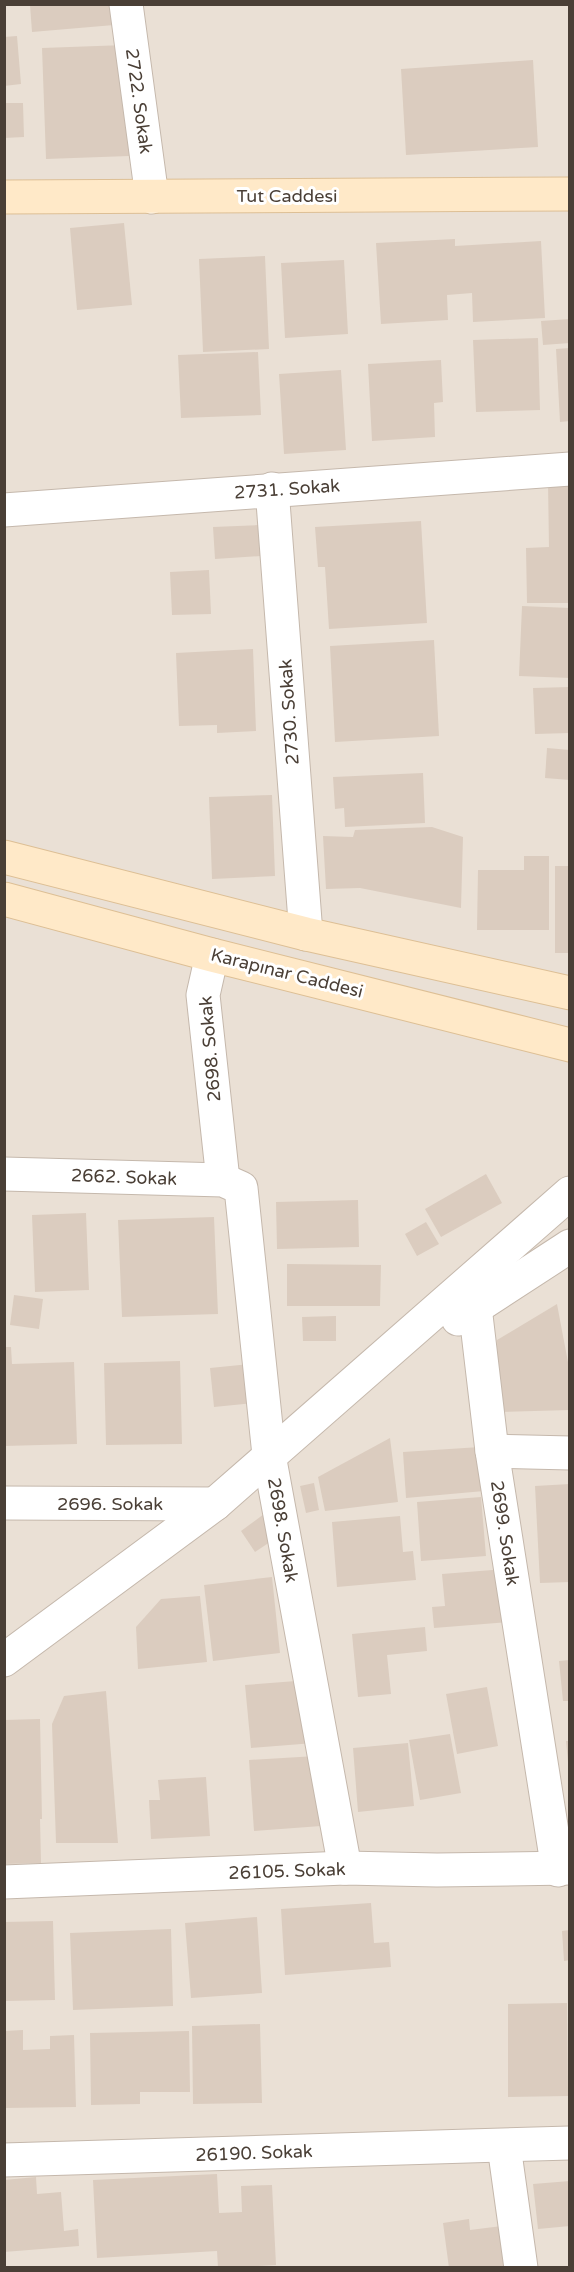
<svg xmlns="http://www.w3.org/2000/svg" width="574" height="2272" font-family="'Varela Round',sans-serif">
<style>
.residential{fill:#eae0d5}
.building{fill:#dbccbf}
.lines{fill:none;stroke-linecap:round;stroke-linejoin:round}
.street-casing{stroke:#c5b8ac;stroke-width:35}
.secondary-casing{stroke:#ddbf95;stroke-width:35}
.street{stroke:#fff;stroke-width:33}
.secondary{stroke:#ffe9c8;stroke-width:33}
.labels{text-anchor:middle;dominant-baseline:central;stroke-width:6;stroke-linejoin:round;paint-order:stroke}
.street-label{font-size:18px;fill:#4a3f36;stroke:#fff}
</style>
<rect width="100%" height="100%" fill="#f6efe8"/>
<rect class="residential" x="5" y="5" width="564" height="2262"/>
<g class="building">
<polygon points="30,5 113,5 114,25 32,32"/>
<polygon points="17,36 21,84 4,86 4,37"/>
<polygon points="125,45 129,156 46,159 42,48"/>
<polygon points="533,60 538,147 406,155 401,69"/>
<polygon points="4,103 23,103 24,137 4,138"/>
<polygon points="124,223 132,305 77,310 70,228"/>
<polygon points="455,239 455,246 541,241 545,318 473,322 472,293 447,295 448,320 381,324 376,243"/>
<polygon points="265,256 269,349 203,352 199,259"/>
<polygon points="344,260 348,334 285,338 281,263"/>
<polygon points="570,319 570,343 543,345 541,321"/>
<polygon points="538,338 540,410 476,412 473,340"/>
<polygon points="570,348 570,421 560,422 556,349"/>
<polygon points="258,352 261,415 181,418 178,355"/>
<polygon points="441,360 443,402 434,403 435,437 372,441 368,364"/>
<polygon points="341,370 346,450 284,454 279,374"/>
<polygon points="570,481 570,603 527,603 526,548 549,547 548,482"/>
<polygon points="421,521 427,623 329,629 325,567 318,567 315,527"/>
<polygon points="259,525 261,556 215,559 213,527"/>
<polygon points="209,570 211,614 172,615 170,572"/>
<polygon points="522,606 570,608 570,678 519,676"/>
<polygon points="434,640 439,736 335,742 330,646"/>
<polygon points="253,649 256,731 217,733 217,725 179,726 176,653"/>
<polygon points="570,687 570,733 535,734 533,688"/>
<polygon points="547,748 570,750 570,780 545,778"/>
<polygon points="423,773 425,823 345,827 344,808 335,809 333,777"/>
<polygon points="272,795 275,876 212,879 209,797"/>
<polygon points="432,827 463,837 461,908 360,888 326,889 323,836 353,837 355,830"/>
<polygon points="524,856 549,856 549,930 477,930 478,870 524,870"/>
<rect x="555" y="866" width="15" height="87"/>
<polygon points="486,1174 502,1203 441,1237 425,1209"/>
<polygon points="358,1200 359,1247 277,1249 276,1202"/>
<polygon points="86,1213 89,1290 35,1292 32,1215"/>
<polygon points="214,1217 218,1314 122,1317 118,1220"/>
<polygon points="426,1222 439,1244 417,1256 405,1234"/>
<polygon points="287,1264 381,1265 380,1306 287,1306"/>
<polygon points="14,1295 43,1299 39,1329 10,1325"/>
<polygon points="557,1304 570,1373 570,1410 498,1412 497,1340"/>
<polygon points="336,1316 336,1341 303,1341 302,1317"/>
<polygon points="4,1347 11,1347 12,1364 74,1362 77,1444 4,1446"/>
<polygon points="180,1361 182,1444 106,1445 104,1363"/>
<polygon points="250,1364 254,1403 214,1407 210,1368"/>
<polygon points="390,1438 398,1502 325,1511 318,1477"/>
<polygon points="480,1447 484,1491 406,1498 403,1452"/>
<polygon points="314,1483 319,1510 306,1513 300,1486"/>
<polygon points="570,1484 570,1582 540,1583 535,1486"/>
<polygon points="481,1497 486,1556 421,1561 417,1502"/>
<polygon points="264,1514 279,1536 255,1552 241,1531"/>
<polygon points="400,1516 403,1552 413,1551 416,1580 337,1587 332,1522"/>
<polygon points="505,1569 509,1622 434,1628 432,1607 445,1606 442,1574"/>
<polygon points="272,1577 280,1653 213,1661 204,1585"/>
<polygon points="200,1596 207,1662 138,1669 136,1627 161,1599"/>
<polygon points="425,1627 427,1651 387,1655 391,1694 358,1697 352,1634"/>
<polygon points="570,1660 570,1701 563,1701 559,1661"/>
<polygon points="309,1680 314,1743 251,1748 245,1685"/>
<polygon points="487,1687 498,1746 457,1754 446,1694"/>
<polygon points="106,1691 118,1843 56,1843 52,1724 64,1696"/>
<polygon points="40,1719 42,1819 40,1819 41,1863 4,1864 4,1720"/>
<polygon points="450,1734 461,1793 420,1800 409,1740"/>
<polygon points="566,1741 570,1741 570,1762 568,1762"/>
<polygon points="408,1743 414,1806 358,1812 353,1748"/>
<polygon points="316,1756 321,1826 254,1831 249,1760"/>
<polygon points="206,1777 210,1836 151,1839 149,1800 160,1800 158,1780"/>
<polygon points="371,1903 374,1943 389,1942 391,1967 285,1975 281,1909"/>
<polygon points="257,1917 262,1993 191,1998 185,1923"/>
<polygon points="53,1921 55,2000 4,2001 4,1922"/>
<polygon points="171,1929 173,2006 73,2010 70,1933"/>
<polygon points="570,1930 570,1960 564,1961 562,1931"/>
<polygon points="567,2003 568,2096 508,2097 508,2004"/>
<polygon points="260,2024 262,2103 193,2104 192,2026"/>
<polygon points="23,2030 23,2050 50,2049 50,2036 74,2035 76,2107 4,2108 4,2031"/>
<polygon points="189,2031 190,2092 140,2092 140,2104 91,2105 90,2033"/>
<polygon points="217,2174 219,2213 242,2212 241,2186 272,2185 276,2265 218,2268 217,2251 97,2258 93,2180"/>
<polygon points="36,2177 37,2194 61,2192 64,2231 78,2229 79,2246 4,2252 4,2180"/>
<polygon points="570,2181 570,2226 538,2229 533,2184"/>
<polygon points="469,2219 470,2230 511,2225 517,2268 449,2268 443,2223"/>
</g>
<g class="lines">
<defs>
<g id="street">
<polyline points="126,4 152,197"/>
<polyline points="272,489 306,934"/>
<polyline points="4,510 570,469"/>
<polyline points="212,955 203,995 223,1180"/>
<polyline points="4,1174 223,1180 241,1188 269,1455 345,1868"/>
<polyline points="475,1307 492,1451 558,1870"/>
<polyline points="458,1319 570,1246"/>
<polyline points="492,1451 570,1453"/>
<polyline points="4,1503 215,1504"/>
<polyline points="4,1660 215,1504 570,1193"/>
<polyline points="4,1882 345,1868 437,1870 570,1868"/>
<polyline points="504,2146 521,2268"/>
<polyline points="4,2160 570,2143"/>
</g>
<g id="secondary">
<polyline points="4,197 570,194"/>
<polyline points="4,857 306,934 570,993"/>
<polyline points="4,899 212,955 570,1045"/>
</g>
</defs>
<use href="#street" class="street-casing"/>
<use href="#secondary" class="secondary-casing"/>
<use href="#street" class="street"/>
<use href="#secondary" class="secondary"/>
</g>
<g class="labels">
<g class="street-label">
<text transform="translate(139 101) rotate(82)">2722. Sokak</text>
<text x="287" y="196">Tut Caddesi</text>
<text transform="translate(287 489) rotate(-4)">2731. Sokak</text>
<text transform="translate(289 712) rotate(-94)">2730. Sokak</text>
<text transform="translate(287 973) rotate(14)">Karapınar Caddesi</text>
<text transform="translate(210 1049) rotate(-95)">2698. Sokak</text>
<text transform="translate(124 1177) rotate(2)">2662. Sokak</text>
<text x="110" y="1504">2696. Sokak</text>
<text transform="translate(283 1530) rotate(80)">2698. Sokak</text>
<text transform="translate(505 1533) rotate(81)">2699. Sokak</text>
<text transform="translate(287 1871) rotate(-2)">26105. Sokak</text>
<text transform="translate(254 2153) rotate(-2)">26190. Sokak</text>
</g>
</g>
<rect width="574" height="2272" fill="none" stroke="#4a3f36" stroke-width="12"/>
</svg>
